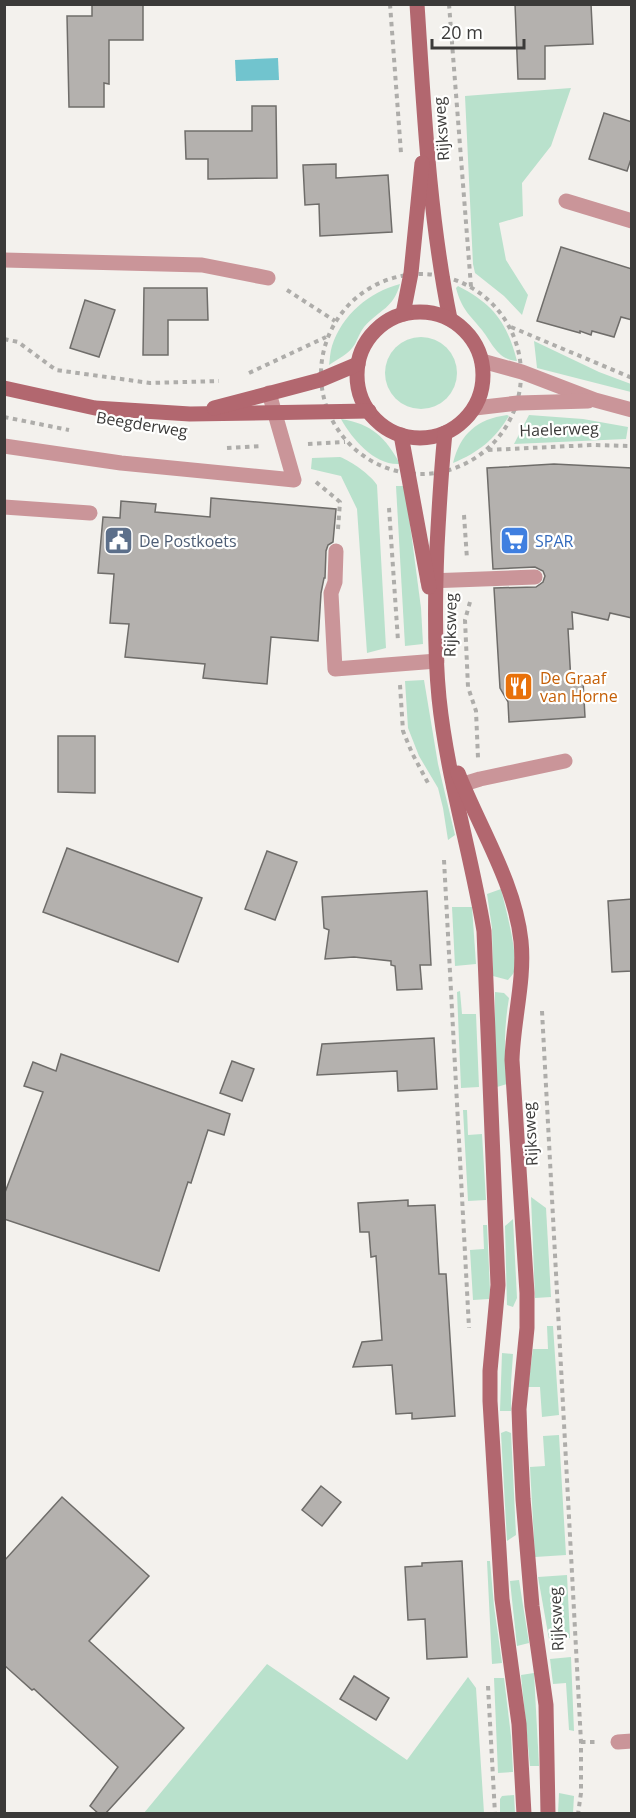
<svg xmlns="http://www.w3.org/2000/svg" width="636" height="1818" font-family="'Open Sans',sans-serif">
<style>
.green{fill:#b9e1cc}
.water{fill:#71c4ce}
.building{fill:#b4b1ae;stroke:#6f6d6a;stroke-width:1.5}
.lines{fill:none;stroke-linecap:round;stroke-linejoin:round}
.path{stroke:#aeadaa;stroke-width:4;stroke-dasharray:4.5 4.5;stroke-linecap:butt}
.service{stroke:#ca9599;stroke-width:15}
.minor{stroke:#ca9599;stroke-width:15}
.tertiary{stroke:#ca9599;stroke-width:15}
.secondary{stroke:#b2676f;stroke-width:15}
.labels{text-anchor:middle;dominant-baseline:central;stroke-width:4.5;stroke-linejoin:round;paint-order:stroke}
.street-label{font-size:16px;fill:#3b3a39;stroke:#fffffe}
.service-label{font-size:16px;fill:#4e5e75;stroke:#fffffe;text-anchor:start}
.shop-label{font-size:16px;fill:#366cbe;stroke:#fffffe;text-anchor:start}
.food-label{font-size:16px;fill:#c56008;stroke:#fffffe;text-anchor:start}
</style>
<rect width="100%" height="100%" fill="#f3f1ed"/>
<g class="green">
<polygon points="571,88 551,146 522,183 523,216 499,223 506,260 528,295 522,315 504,296 475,273 473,264 465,96"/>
<path d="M400 284C393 309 380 309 364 327 360 332 358 338 355 344 349 354 338 359 329 365 330 359 330 352 332 346 342 315 369 292 400 284Z"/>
<path d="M458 286C493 304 507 322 517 361 498 360 492 343 482 330 469 314 462 310 456 288Z"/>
<circle cx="421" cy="373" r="36"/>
<polygon points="534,341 599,372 631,384 631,392 537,368"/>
<path d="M507 415 509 416C494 440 479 452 453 463 460 434 477 419 507 415Z"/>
<polygon points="529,415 583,419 628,427 626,439 514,444"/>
<path d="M341 419C372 424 385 437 400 464 375 466 352 439 341 419Z"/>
<path d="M340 457C351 461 371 475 377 485L386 648 367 653 357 509 341 476 311 469 312 458Z"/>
<polygon points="396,486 405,486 421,608 423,644 405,646"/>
<polygon points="424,680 438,764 455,835 448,840 443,808 438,788 419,756 408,728 405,681"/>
<path d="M501 889C505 906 519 957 514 972 513 975 510 977 508 980L493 976 492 928 487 894Z"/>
<polygon points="452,907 472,907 476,964 455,966"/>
<polygon points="460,991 462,1014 476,1014 479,1087 461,1088 457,992"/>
<path d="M495 992 504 993 509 998C504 1027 504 1055 507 1084L497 1087 495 1046Z"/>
<polygon points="463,1110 467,1110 468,1135 482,1134 486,1200 468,1201"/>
<polygon points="531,1197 546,1208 551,1297 535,1298"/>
<polygon points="513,1219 517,1298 513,1307 507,1305 505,1226"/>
<polygon points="483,1225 487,1225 490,1290 489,1299 473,1300 470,1250 484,1249"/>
<polygon points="547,1326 553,1326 559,1415 542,1417 540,1387 528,1387 533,1349 548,1349"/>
<polygon points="502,1353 513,1354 511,1383 511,1411 500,1411"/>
<polygon points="506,1431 511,1433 516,1535 507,1541 501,1433"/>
<polygon points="559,1435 566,1555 535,1557 530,1467 545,1466 543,1436"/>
<polygon points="487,1561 490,1561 494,1606 502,1663 492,1664"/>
<polygon points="567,1575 570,1638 549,1639 538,1577"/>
<polygon points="519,1580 529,1643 517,1646 510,1581"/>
<polygon points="571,1657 574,1731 569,1730 566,1683 553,1684 550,1659"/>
<polygon points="267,1664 407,1760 468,1677 476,1688 484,1813 144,1813"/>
<polygon points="534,1673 539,1766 530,1766 521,1675"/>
<polygon points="494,1678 504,1678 511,1736 513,1772 498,1773"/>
<polygon points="559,1793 574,1796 573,1813 558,1813"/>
<polygon points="514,1795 515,1813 500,1813 500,1799 502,1796"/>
</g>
<polygon class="water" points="278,58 279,80 236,81 235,60"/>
<g class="building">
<polygon points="92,4 143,4 143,40 109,40 109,84 104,83 104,107 69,107 67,16 92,16"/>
<polygon points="515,4 591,4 593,44 545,46 545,79 518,79"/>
<polygon points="252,106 276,106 277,178 208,179 208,159 186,159 185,131 252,131"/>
<polygon points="604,113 632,122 632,156 627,171 589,159"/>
<polygon points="336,164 336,178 388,175 392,232 320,236 319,204 305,205 303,165"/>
<polygon points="561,247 632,269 632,320 621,317 614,337 592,331 591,335 580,331 580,333 537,321"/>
<polygon points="144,288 207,288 208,320 168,320 168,355 143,355"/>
<polygon points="85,300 115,310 99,357 70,348"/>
<polygon points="554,464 632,468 632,618 610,613 608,620 572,612 573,629 568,629 571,682 583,681 585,717 509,722 508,702 500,688 494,588 536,587 543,582 545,576 543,571 535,567 493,569 487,468"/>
<polygon points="211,498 336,509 333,542 328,545 326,551 325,578 324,578 321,593 318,641 271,637 267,684 203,678 205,664 125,657 129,624 110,623 114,574 98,573 103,517 120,518 121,501 156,504 155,512 210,517"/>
<polygon points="58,736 95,736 95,793 58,792"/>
<polygon points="67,848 202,898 178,962 43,912"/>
<polygon points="267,851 297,862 275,920 245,909"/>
<polygon points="427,891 431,965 420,965 422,989 397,990 395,966 391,965 391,961 354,957 325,959 329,930 324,928 322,897"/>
<polygon points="632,899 632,971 612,972 608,901"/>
<polygon points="434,1038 437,1089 398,1091 397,1071 317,1075 322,1044"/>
<polygon points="61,1054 230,1114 224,1135 208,1130 191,1183 188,1182 159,1271 4,1219 4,1195 43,1092 24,1086 33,1062 56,1071"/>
<polygon points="232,1061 254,1069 242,1101 220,1093"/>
<polygon points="408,1200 408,1206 435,1205 439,1274 446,1274 455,1416 412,1419 412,1413 396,1414 392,1365 353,1367 362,1342 382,1340 376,1256 371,1257 369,1232 360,1232 358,1203"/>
<polygon points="321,1486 341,1502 322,1526 302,1510"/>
<polygon points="62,1497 149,1576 89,1641 184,1728 105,1814 99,1814 90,1806 118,1767 34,1689 32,1690 4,1665 4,1561"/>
<polygon points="462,1561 467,1657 427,1659 425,1619 408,1620 405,1567 422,1566 422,1563"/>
<polygon points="354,1676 389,1698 376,1720 340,1699"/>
</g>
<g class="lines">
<g class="path">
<polyline points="390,4 401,153"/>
<polyline points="449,4 471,287"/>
<circle cx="421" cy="374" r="100"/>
<polyline points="287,290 335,321"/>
<polyline points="511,327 632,378"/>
<polyline points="4,339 18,342 56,370 150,383 219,381"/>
<polyline points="249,373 326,337"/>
<polyline points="4,417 69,430"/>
<polyline points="308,444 345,442"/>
<polyline points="227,448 261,446"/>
<polyline points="488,450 592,445 632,446"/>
<polyline points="316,482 340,502 338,529"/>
<polyline points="389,508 398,641"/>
<polyline points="464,515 467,559"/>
<polyline points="470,602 465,620 468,687 476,711 478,758"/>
<polyline points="400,685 403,731 412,753 428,783"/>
<polyline points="444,860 469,1328"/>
<polyline points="542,1011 581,1742 581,1793 578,1814"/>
<polyline points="488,1686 495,1814"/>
<polyline points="581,1742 598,1742"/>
</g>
<g class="service">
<polyline points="4,446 121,463 294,480 269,393"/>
<polyline points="4,507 90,513"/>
<polyline points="336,551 335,582 331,593 335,669 437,661"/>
<polyline points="428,581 535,577"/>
<polyline points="454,787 480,779 565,761"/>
</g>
<g class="minor">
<polyline points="566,201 632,221"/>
<polyline points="4,260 202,265 268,278"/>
<polyline points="618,1742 632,1741"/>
</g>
<g class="tertiary">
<polyline points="482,361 522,372 595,400 632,410"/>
<polyline points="475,408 518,403 588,401"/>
</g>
<g class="secondary">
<path d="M417 4C424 110 429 216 450 319"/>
<circle cx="420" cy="375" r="63"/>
<polyline points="403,314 411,273 422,163"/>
<polyline points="4,388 95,408 190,414 369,411"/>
<polyline points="214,408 320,380 358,364"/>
<path d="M445 433C441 471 439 509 437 547 435 597 434 647 439 698 447 776 471 853 484 931L498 1285 490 1371V1401L502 1599 519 1724 524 1814"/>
<polyline points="401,435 429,587"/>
<path d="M458 773C479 827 515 883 521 941 525 980 513 1021 512 1060L527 1293V1328L519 1409 520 1437 523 1499 532 1606 546 1705 548 1814"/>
</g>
</g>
<defs>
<symbol id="civic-square" viewBox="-11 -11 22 22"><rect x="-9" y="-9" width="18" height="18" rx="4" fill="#5c6f8a" stroke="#fffffe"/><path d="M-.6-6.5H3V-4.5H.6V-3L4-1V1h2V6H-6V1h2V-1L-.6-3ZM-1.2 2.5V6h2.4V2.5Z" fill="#fff"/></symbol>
<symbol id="supermarket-square" viewBox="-11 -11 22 22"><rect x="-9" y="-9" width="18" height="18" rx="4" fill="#3f7fe0" stroke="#fffffe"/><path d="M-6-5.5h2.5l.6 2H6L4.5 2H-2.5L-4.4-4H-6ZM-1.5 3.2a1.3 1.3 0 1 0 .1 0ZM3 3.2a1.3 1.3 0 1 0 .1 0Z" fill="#fff"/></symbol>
<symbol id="restaurant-square" viewBox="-11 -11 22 22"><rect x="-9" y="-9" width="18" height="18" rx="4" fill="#e8710a" stroke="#fffffe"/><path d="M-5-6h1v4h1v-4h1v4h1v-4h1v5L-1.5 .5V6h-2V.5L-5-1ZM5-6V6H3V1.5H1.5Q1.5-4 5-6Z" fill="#fff"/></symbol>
</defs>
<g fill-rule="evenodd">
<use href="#civic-square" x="102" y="524" width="33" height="33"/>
<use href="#supermarket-square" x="498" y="524" width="33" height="33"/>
<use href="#restaurant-square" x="502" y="670" width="33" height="33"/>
</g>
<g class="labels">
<g class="street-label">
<text transform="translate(441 129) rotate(-94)">Rijksweg</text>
<text transform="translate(142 424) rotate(9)">Beegderweg</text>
<text transform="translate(559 429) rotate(-2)">Haelerweg</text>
<text transform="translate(450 625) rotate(-89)">Rijksweg</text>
<text transform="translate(530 1134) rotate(-93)">Rijksweg</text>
<text transform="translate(556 1619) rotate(-93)">Rijksweg</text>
</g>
<g class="service-label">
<text x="139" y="541">De Postkoets</text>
</g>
<g class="shop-label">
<text x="535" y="541">SPAR</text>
</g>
<g class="food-label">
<text x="540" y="678">De Graaf<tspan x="540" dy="18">van Horne</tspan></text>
</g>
</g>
<rect width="636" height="1818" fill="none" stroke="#3b3a39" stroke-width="12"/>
<path d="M432 39v9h92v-9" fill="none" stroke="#3b3a39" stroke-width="3"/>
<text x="441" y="39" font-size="18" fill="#3b3a39" stroke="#fffffe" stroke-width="4.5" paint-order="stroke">20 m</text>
</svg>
